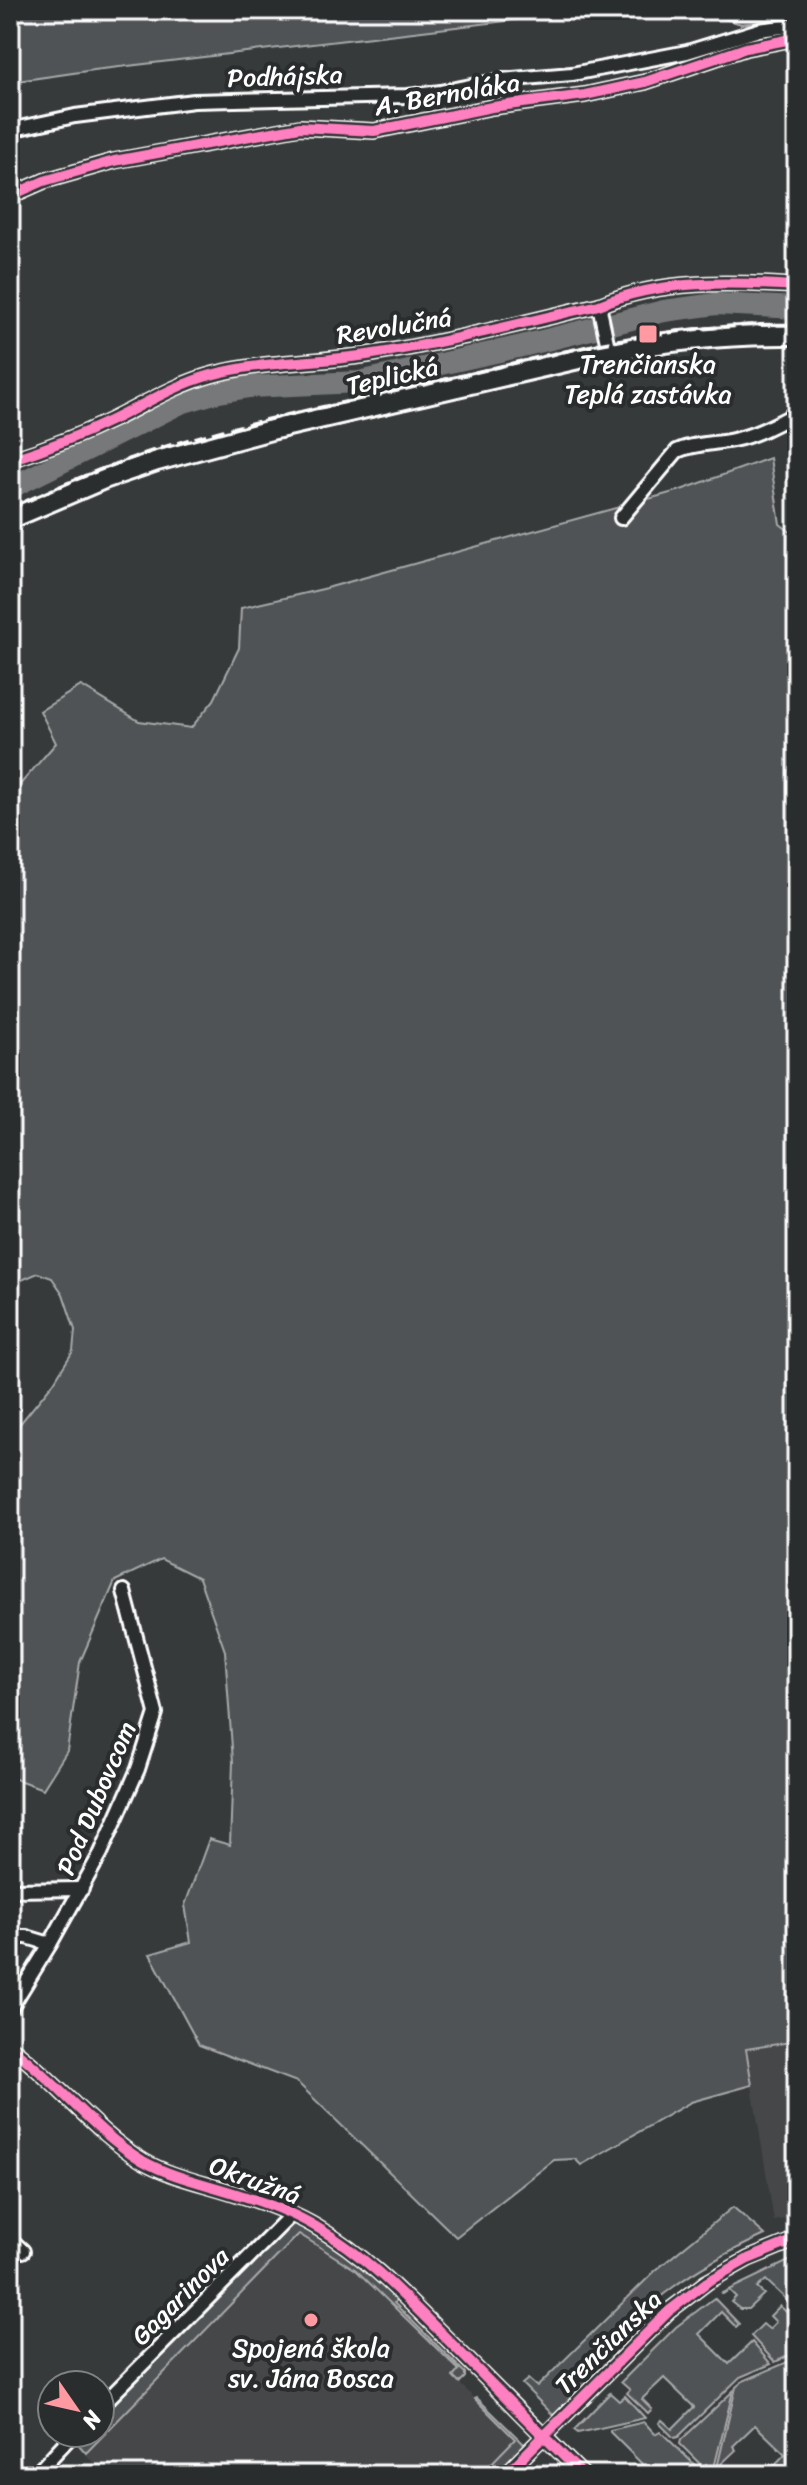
<svg xmlns="http://www.w3.org/2000/svg" width="807" height="2485" font-family="Sriracha,sans-serif">
<style>
.built{fill:#444748}
.green{fill:#505354;stroke:#a8a9aa;stroke-width:2}
.lines{fill:none;stroke-linecap:round;stroke-linejoin:round}
.river{stroke:#767879;stroke-width:22}
.street-casing{stroke:#fff;stroke-width:18}
.secondary-casing{stroke:#fff;stroke-width:24}
.street{stroke:#2a2d2e;stroke-width:12}
.secondary{stroke:#2a2d2e;stroke-width:18}
.rail{stroke:#fff;stroke-width:4;stroke-dasharray:12 6;stroke-linecap:butt}
.cycleway-casing{stroke:#2a2d2e;stroke-width:15}
.cycleway{stroke:#ff80c0;stroke-width:10}
.poi-dot{fill:#ff9aa2;stroke:#2a2d2e;stroke-width:3}
.labels{text-anchor:middle;dominant-baseline:central;stroke-width:8;stroke-linejoin:round;paint-order:stroke}
.street-label{font-size:26px;fill:#fff;stroke:#2a2d2e}
.poi-label{font-size:26px;fill:#fff;stroke:#2a2d2e}
</style>
<rect width="100%" height="100%" fill="#373a3b"/>
<filter id="ink" filterUnits="userSpaceOnUse"><feTurbulence type="fractalNoise" baseFrequency=".0125" numOctaves="2"/><feDisplacementMap in="SourceGraphic" scale="16" xChannelSelector="R" yChannelSelector="G"/><feConvolveMatrix kernelMatrix="1 2 1 2 8 2 1 2 1" color-interpolation-filters="sRGB"/></filter>
<g filter="url(#ink)">
<g class="built">
<polygon points="797,2041 797,2217 774,2221 746,2050"/>
<polygon points="299,2233 356,2270 459,2370 453,2377 516,2439 480,2475 106,2475 85,2454"/>
</g>
<g class="green">
<polygon points="10,10 598,10 94,70 10,82"/>
<polygon points="697,10 797,10 797,18 741,24"/>
<polygon points="770,458 780,524 797,537 797,2041 746,2049 752,2085 691,2102 581,2165 575,2159 554,2160 456,2237 297,2082 199,2045 150,1954 191,1942 185,1905 209,1839 230,1845 233,1762 225,1651 199,1578 161,1559 115,1581 80,1662 67,1751 43,1789 10,1777 10,1436 54,1382 73,1351 75,1330 63,1294 52,1278 38,1273 10,1285 10,796 56,743 40,711 81,686 139,721 191,728 214,700 239,648 241,608 323,589 681,490"/>
<path d="M733 2207 765 2235C732 2250 701 2266 672 2288 640 2311 613 2342 586 2371L588 2384 557 2414 553 2415 522 2384 528 2379 537 2387 656 2270Z"/>
<path d="M288 2224C317 2224 375 2279 397 2299L394 2303 465 2373V2377L459 2383 453 2377 459 2370 356 2270 299 2234 86 2453 79 2445 78 2434 100 2433V2412Z"/>
<polygon points="797,2257 797,2292 788,2301 766,2280 757,2288 764,2294 748,2309 740,2309 731,2302 736,2297 729,2290 723,2294 722,2293"/>
<polygon points="714,2298 739,2324 736,2327 721,2312 699,2334 729,2364 752,2342 771,2364 740,2377 678,2437 674,2438 659,2423 662,2420 672,2429 694,2407 664,2378 642,2399 652,2409 648,2413 627,2393 630,2390 621,2382 676,2327"/>
<polygon points="780,2306 797,2322 797,2352 775,2362 751,2336 763,2324 769,2329 776,2322 770,2316"/>
<polygon points="797,2358 797,2475 765,2475 785,2454 755,2425 733,2446 736,2450 717,2468 736,2387 743,2381"/>
<polygon points="733,2391 713,2472 706,2464 703,2467 680,2444 681,2440"/>
<polygon points="610,2393 619,2401 625,2396 645,2418 578,2433 574,2430"/>
<polygon points="477,2398 525,2445 497,2475 480,2475 515,2439 475,2399"/>
<polygon points="644,2422 655,2434 660,2431 705,2475 653,2475 610,2432 610,2430"/>
</g>
<g class="lines">
<polyline class="river" points="10,488 181,403 214,393 249,387 359,382 522,346 664,311 716,304 797,308"/>
<defs>
<g id="street">
<polyline points="10,130 75,116 194,101 408,96 441,92 501,80 572,74 687,52 759,30 797,25"/>
<polyline points="10,196 44,181 114,161 300,127 374,131 492,107 585,95 645,82 746,48 797,38"/>
<polyline points="599,305 609,352"/>
<path d="M10 460C45 449 79 436 112 420 145 404 175 385 211 375 262 361 315 363 367 355 445 343 522 323 599 305 662 279 730 282 797 286"/>
<path d="M621 518 677 451C694 443 715 444 733 440 756 435 776 424 797 413"/>
<polyline points="10,1890 82,1889"/>
<polyline points="10,1937 27,1937 50,1944"/>
<polyline points="10,2009 50,1944 101,1853 138,1769 156,1713 124,1591"/>
<path d="M10 2047C57 2081 93 2131 143 2161 173 2178 208 2184 240 2195 266 2203 295 2214 318 2228 365 2255 404 2296 442 2334 489 2381 536 2429 583 2475"/>
<polyline points="10,2239 23,2251"/>
<polyline points="100,2407 291,2215"/>
<polyline points="35,2475 74,2433"/>
<polyline points="505,2475 669,2311 707,2282 748,2259 797,2239"/>
</g>
<path id="secondary" d="M10 519 104 479 157 461 271 430 609 352C672 340 733 334 797 335"/>
</defs>
<use href="#street" class="street-casing"/>
<use href="#secondary" class="secondary-casing"/>
<use href="#street" class="street"/>
<use href="#secondary" class="secondary"/>
<path class="rail" d="M10 509C61 485 113 463 168 446 252 420 341 404 427 384 553 354 667 322 797 325"/>
<defs>
<g id="cycleway">
<polyline points="10,196 44,181 114,161 300,127 374,131 492,107 585,95 645,82 746,48 797,38"/>
<path d="M10 460C45 449 79 436 112 420 145 404 175 385 211 375 262 361 315 363 367 355 445 343 522 323 599 305 662 279 730 282 797 286"/>
<path d="M10 2047C57 2081 93 2131 143 2161 173 2178 208 2184 240 2195 266 2203 295 2214 318 2228 365 2255 404 2296 442 2334 489 2381 536 2429 583 2475"/>
<polyline points="505,2475 669,2311 707,2282 748,2259 797,2239"/>
</g>
</defs>
<use href="#cycleway" class="cycleway-casing"/>
<use href="#cycleway" class="cycleway"/>
</g>
</g>
<g class="poi-dot">
<rect x="638" y="324" width="20" height="20" rx="4"/>
<circle cx="311" cy="2320" r="8"/>
</g>
<g class="labels">
<g class="street-label">
<text transform="translate(285 76) rotate(-2)">Podhájska</text>
<text transform="translate(447 94) rotate(-10)">A. Bernoláka</text>
<text transform="translate(394 326) rotate(-9)">Revolučná</text>
<text transform="translate(392 376) rotate(-13)">Teplická</text>
<text transform="translate(96 1798) rotate(-67)">Pod Dubovcom</text>
<text transform="translate(255 2180) rotate(20)">Okružná</text>
<text transform="translate(180 2296) rotate(-45)">Gagarinova</text>
<text transform="translate(608 2342) rotate(-44)">Trenčianska</text>
</g>
<g class="poi-label">
<text x="648" y="364">Trenčianska<tspan x="648" dy="30">Teplá zastávka</tspan></text>
<text x="311" y="2348">Spojená škola<tspan x="311" dy="30">sv. Jána Bosca</tspan></text>
</g>
</g>
<rect width="807" height="2485" fill="none" stroke="#2a2d2e" stroke-width="40"/>
<rect x="20" y="20" width="767" height="2445" fill="none" stroke="#fff" stroke-width="3" filter="url(#ink)"/>
<g transform="translate(76 2409) rotate(124)"><circle r="38" fill="#2a2d2e" stroke="#7f8182" stroke-width="2"/>
<path d="M0-6L14 30L0 20L-14 30Z" fill="#ff9aa2"/>
<text y="-12" font-size="22" font-weight="bold" text-anchor="middle" fill="#ffffff">N</text>
</g>
</svg>
